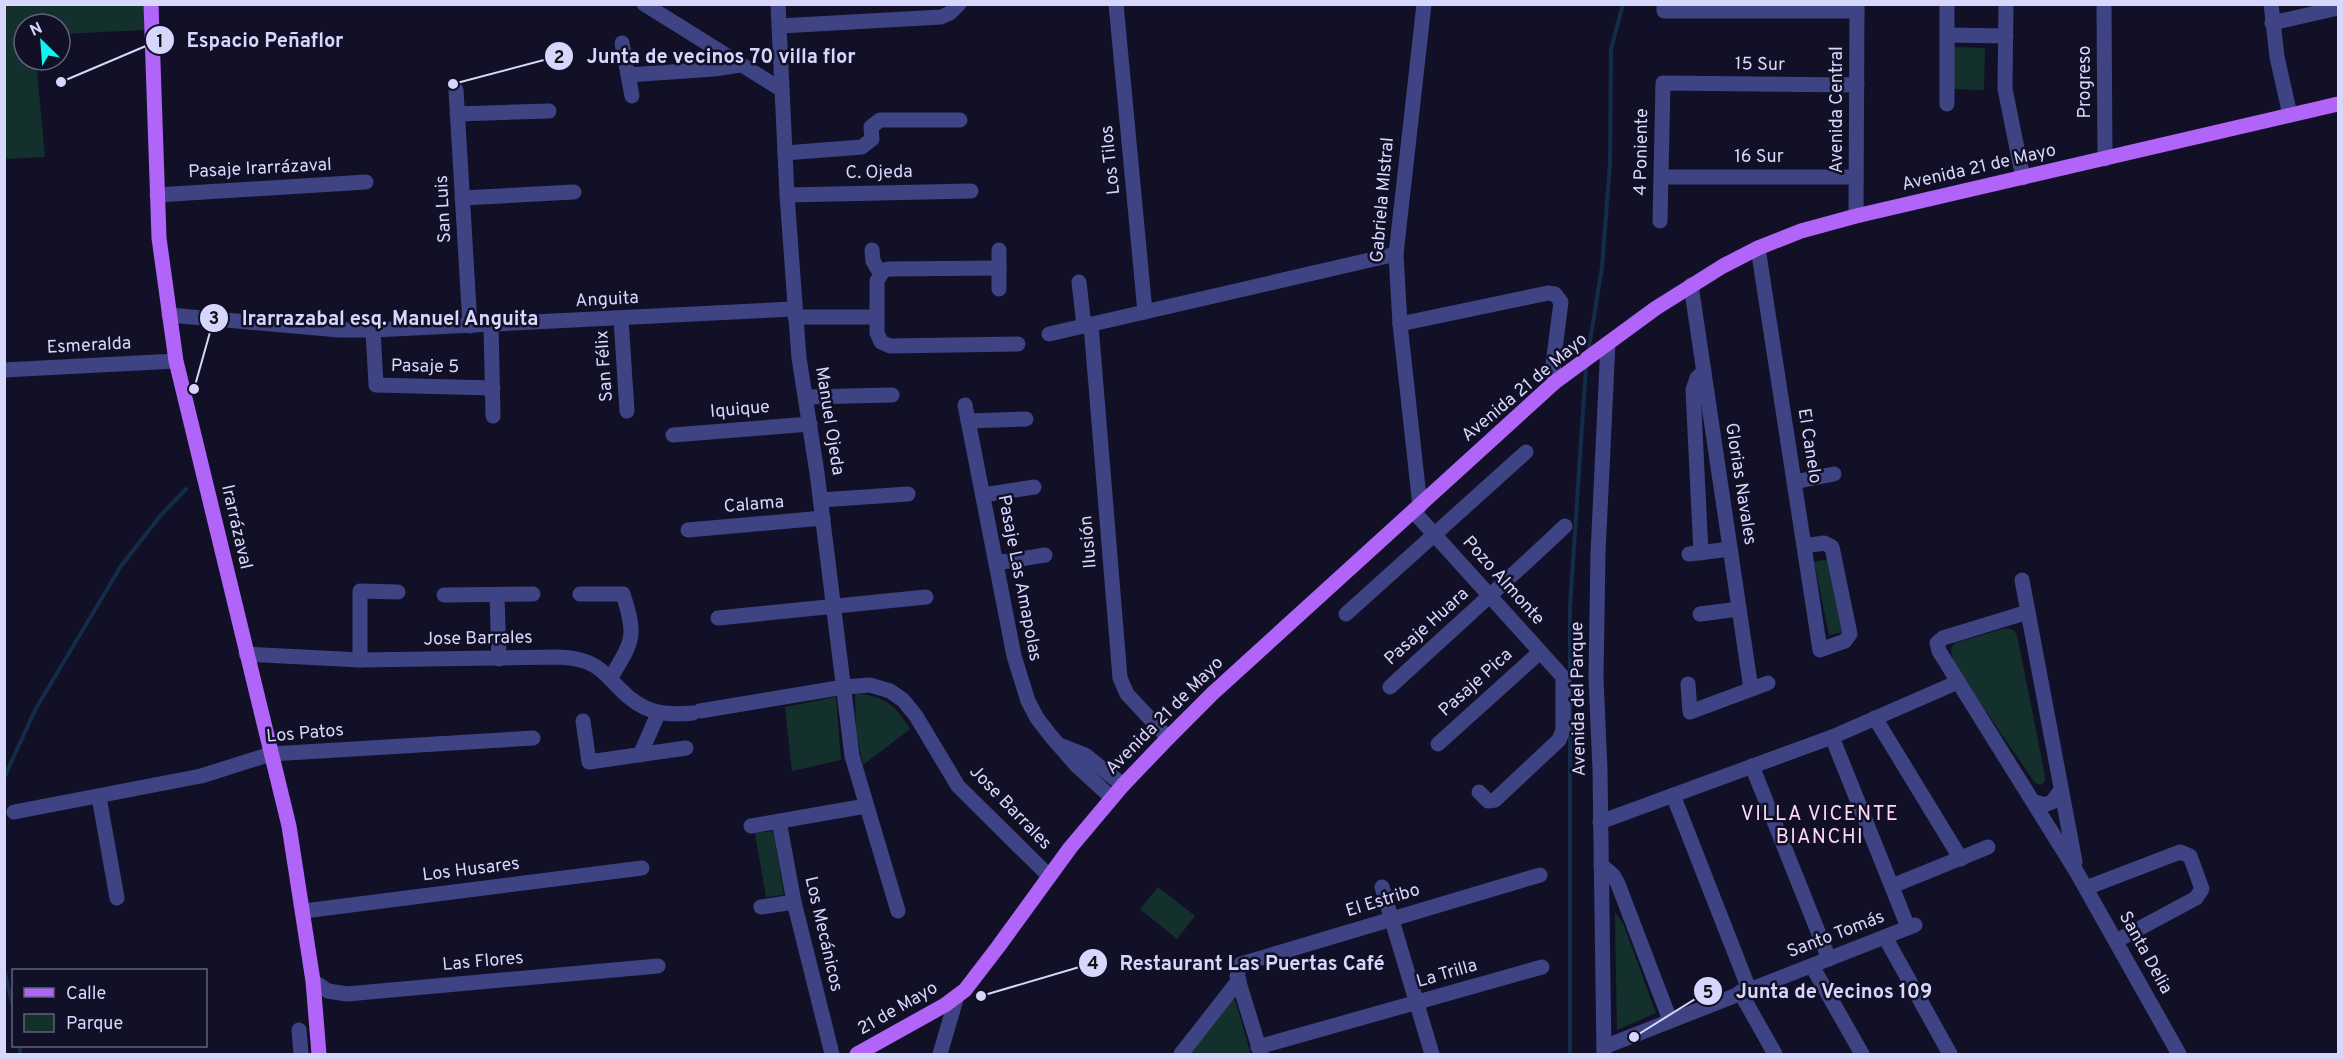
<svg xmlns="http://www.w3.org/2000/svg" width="2343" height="1059" font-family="Overpass,sans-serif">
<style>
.green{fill:#14302c}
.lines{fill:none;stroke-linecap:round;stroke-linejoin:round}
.stream{stroke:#112d4a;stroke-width:4}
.minor{stroke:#3e4383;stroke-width:15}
.major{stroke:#b064f8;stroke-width:15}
.labels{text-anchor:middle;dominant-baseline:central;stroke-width:5;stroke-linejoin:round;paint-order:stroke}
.street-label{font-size:18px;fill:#d7d7fd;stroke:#121026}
.neighbourhood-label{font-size:20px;letter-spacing:1.5px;fill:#fdd9f4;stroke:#121026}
.leader{fill:none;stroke:#d7d7fd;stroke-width:2}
.callout-dot{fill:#d7d7fd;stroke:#121026;stroke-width:2}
.mark-label{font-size:18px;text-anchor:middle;font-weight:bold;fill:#111}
.callout-label{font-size:20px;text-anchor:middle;font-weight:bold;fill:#d7d7fd;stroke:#121026;stroke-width:5;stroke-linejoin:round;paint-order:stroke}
</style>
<rect width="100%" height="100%" fill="#121026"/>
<g class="green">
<polygon points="4,5 144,5 144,30 60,34 60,24 24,24 24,60 36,60 45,157 5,159"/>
<polygon points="1951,47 1985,48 1984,90 1950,89"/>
<polygon points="1833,558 1849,631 1829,635 1814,562"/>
<polygon points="2006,628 2013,630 2017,635 2044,771 2045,780 2042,785 2035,783 1953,663 1951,649 1955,643"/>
<path d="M855 692C887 699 893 702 910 729L863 765 856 731Z"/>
<polygon points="836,697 841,760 792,771 785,707"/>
<polygon points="773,831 784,895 766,897 755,833"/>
<polygon points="1158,887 1195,916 1177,939 1140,909"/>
<polygon points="1615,913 1623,923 1656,1013 1617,1030"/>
<polygon points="1234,996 1251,1054 1189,1054"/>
</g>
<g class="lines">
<g class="stream">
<polyline points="1588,353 1602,267 1610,164 1611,49 1623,4"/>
<polyline points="4,778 35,710 121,566 161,515 186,489"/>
<polyline points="4,970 14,1011"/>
<polyline points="20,1054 20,1046"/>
<polyline points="1570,1054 1570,607 1586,366"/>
</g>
<g class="minor">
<polyline points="644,4 782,90"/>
<polyline points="778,4 787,195 799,358 817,473 852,756 898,911"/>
<polyline points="1116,4 1145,312"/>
<polyline points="1664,4 1664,11 1857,11"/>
<polyline points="2006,4 2005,89 2023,178"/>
<polyline points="2104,4 2105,159"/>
<polyline points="2271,4 2277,57 2290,115"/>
<polyline points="2272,23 2338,8"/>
<polyline points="780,26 941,17 950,13 959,4"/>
<polyline points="1947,35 2006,36"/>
<polyline points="622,43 632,96"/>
<polyline points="628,75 714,69 740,65"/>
<polyline points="456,90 470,326"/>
<polyline points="1947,104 1947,4"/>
<polyline points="457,114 549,111"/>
<polyline points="785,153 862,147 872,139 871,127 880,120 960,120"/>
<polyline points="1661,177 1856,177"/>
<polyline points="157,195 366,182"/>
<polyline points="787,195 971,191"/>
<polyline points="462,198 574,192"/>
<polyline points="1856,216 1857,4"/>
<polyline points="1660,221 1663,83 1857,85"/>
<polyline points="1758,248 1820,650 1845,641 1850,634 1832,547 1824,543 1804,546"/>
<polyline points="872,250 873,261 880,273"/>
<polyline points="999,268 888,269 883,271 877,281 877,333 881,342 890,346 1018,344"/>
<polyline points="1079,282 1084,326"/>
<polyline points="1691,285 1751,689"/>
<polyline points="999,289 999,250"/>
<polyline points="169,315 339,330 373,330 794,309"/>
<polyline points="795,317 877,317"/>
<polyline points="621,319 627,411"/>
<polyline points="1400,324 1548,293 1555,294 1561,302 1553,364 1555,382"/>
<polyline points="491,325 493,416"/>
<polyline points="1091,325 1120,678 1127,694 1168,738"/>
<polyline points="373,330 376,385 493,388"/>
<polyline points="1049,334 1396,254"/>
<polyline points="4,370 176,361"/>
<polyline points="806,397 892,395"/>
<polyline points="965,405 1014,656 1028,701 1037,718 1050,735 1077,766 1112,798"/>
<polyline points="968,421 1026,419"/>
<polyline points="673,435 810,424"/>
<polyline points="1794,482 1834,474"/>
<polyline points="983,495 1034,487"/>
<polyline points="821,500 908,494"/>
<polyline points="1420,506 1400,324 1396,254 1424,4"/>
<polyline points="1414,512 1563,677 1563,730 1559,740 1495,800 1488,801 1479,792"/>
<polyline points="688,530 823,518"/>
<polyline points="1701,553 1693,390 1697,378 1704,371"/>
<polyline points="1689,554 1730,549"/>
<polyline points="996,563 1045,555"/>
<polyline points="2022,580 2075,862"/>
<path d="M580 594H623C637 638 633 640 610 679"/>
<polyline points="444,595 533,594"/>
<polyline points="497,595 499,659"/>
<polyline points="2028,612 1943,638 1937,643 1939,651 2076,871 2179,1054"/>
<polyline points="1346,614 1526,452"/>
<polyline points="1700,614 1739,609"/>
<polyline points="718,618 926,597"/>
<path d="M246 654 360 660 559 657C571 658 584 659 595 666 604 671 612 681 620 689 642 712 662 716 693 713"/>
<polyline points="360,660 360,591 398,592"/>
<polyline points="1688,684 1690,712 1768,683"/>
<path d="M1390 687C1448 633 1507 581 1565 526"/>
<polyline points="700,711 844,687 870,685 890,691 903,700 916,716 958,786 1049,876"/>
<polyline points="1875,718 1961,859"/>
<polyline points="583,721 589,762 686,748"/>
<polyline points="1832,737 1908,927"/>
<polyline points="1438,744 1540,652"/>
<polyline points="1062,746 1085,755 1123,785"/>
<polyline points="640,755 658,714"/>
<polyline points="1752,766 1829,959"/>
<polyline points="1673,795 1749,989"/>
<polyline points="99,797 117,898"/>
<polyline points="2033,801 2044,805 2052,802 2061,790"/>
<polyline points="14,812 201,776 271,754 533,738"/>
<polyline points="779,821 794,902 832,1054"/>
<polyline points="1600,822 1832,737 1958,682"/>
<polyline points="751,826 866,806"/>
<polyline points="1601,865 1613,875 1618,884 1670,1020"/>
<polyline points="1892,886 1988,847"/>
<polyline points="1382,887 1432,1054"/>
<polyline points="2086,888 2180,852 2190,856 2202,889 2196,898 2116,941"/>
<polyline points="761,907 794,902"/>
<polyline points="304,911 642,868"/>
<polyline points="1885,937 1950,1054"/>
<polyline points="1812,966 1862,1054"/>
<polyline points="313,981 328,991 347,994 658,966"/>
<polyline points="1740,992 1775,1054"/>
<polyline points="299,1030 301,1054"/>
<polyline points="1258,1047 1542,967"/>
<polyline points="1604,1047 1915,925"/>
<polyline points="940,1054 957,996"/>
<polyline points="1181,1054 1239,980"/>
<polyline points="1261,1054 1237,976 1241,964 1540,875"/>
<polyline points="1604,1054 1600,770 1596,678 1598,553 1608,343"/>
</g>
<g class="major">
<polyline points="151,4 159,238 176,361 289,826 313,981 319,1054"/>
<polyline points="857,1054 945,1005 965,990 998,947 1070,848 1123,785 1168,738 1213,693 1555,382 1656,308 1723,266 1758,248 1801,231 1856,216 2338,104"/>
</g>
</g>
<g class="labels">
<g class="street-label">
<text transform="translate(1760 65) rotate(1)">15 Sur</text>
<text transform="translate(2085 82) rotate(-90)">Progreso</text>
<text transform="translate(1837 110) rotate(-90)">Avenida Central</text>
<text transform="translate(1642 152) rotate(-89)">4 Poniente</text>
<text x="1759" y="157">16 Sur</text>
<text transform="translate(1111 160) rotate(-96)">Los Tilos</text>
<text transform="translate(1979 168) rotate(-13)">Avenida 21 de Mayo</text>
<text transform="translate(260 169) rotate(-3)">Pasaje Irarrázaval</text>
<text transform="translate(879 173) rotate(-1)">C. Ojeda</text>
<text transform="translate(1383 200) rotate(-85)">Gabriela MIstral</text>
<text transform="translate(444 209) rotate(-93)">San Luis</text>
<text transform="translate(607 300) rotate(-3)">Anguita</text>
<text transform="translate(89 346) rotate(-3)">Esmeralda</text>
<text transform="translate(605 366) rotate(-94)">San Félix</text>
<text transform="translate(425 367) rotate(1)">Pasaje 5</text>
<text transform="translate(1525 388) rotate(-40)">Avenida 21 de Mayo</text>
<text transform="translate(740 410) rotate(-5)">Iquique</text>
<text transform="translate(829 421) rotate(81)">Manuel Ojeda</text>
<text transform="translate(1809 446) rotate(81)">El Canelo</text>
<text transform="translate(1740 484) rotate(81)">Glorias Navales</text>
<text transform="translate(754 505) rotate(-5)">Calama</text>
<text transform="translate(236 527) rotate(77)">Irarrázaval</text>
<text transform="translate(1089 542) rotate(-95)">Ilusión</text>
<text transform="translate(1019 578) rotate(79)">Pasaje Las Amapolas</text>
<text transform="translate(1503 581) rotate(48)">Pozo Almonte</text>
<text transform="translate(1427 627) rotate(-42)">Pasaje Huara</text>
<text transform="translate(478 639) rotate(-1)">Jose Barrales</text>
<text transform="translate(1476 683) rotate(-42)">Pasaje Pica</text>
<text transform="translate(1579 699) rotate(-91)">Avenida del Parque</text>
<text transform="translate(1165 716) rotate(-45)">Avenida 21 de Mayo</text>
<text transform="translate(305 734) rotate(-5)">Los Patos</text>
<text transform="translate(1010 808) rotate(46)">Jose Barrales</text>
<text transform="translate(471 870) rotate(-7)">Los Husares</text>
<text transform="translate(1383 901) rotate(-17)">El Estribo</text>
<text transform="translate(823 934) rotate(77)">Los Mecánicos</text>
<text transform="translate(1836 935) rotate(-21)">Santo Tomás</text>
<text transform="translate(2145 953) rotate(61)">Santa Delia</text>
<text transform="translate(483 962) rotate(-5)">Las Flores</text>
<text transform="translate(1447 974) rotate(-16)">La Trilla</text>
<text transform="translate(898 1009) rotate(-30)">21 de Mayo</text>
</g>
<g class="neighbourhood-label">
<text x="1820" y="815">VILLA VICENTE<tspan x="1820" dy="23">BIANCHI</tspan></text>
</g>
</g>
<path class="leader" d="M61 82L160 40M453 84L559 56M194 389L214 318M981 996L1093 963M1634 1037L1708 991"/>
<g class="callout-dot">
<circle cx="61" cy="82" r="6"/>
<circle cx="453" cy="84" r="6"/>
<circle cx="194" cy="389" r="6"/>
<circle cx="981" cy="996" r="6"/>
<circle cx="1634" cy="1037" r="6"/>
<circle cx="160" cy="40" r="15"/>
<circle cx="559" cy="56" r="15"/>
<circle cx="214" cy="318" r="15"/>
<circle cx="1093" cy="963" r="15"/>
<circle cx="1708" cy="991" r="15"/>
</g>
<g class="mark-label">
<text x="160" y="47">1</text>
<text x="559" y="63">2</text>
<text x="214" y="324">3</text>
<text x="1093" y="969">4</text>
<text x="1708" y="998">5</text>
</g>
<g class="callout-label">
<text x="265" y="47">Espacio Peñaflor</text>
<text x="721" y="63">Junta de vecinos 70 villa flor</text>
<text x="390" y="325">Irarrazabal esq. Manuel Anguita</text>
<text x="1252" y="970">Restaurant Las Puertas Café</text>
<text x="1834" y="998">Junta de Vecinos 109</text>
</g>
<rect width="2343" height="1059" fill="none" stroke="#d7d7fd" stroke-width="12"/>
<rect x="12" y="969" width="195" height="78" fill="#121026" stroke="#61607c" stroke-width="1.5"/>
<rect x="24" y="988" width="30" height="9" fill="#b064f8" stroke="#61607c" stroke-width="1.5"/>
<text x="66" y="999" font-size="18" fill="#d7d7fd">Calle</text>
<rect x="24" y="1014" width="30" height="18" fill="#14302c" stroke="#61607c" stroke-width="1.5"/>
<text x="66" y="1029" font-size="18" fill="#d7d7fd">Parque</text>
<g transform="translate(42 42) rotate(335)"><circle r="28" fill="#121026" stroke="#61607c" stroke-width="1.5"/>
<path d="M0-4.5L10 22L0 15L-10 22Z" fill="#0df4f1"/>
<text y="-9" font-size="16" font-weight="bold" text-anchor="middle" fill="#d7d7fd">N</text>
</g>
</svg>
